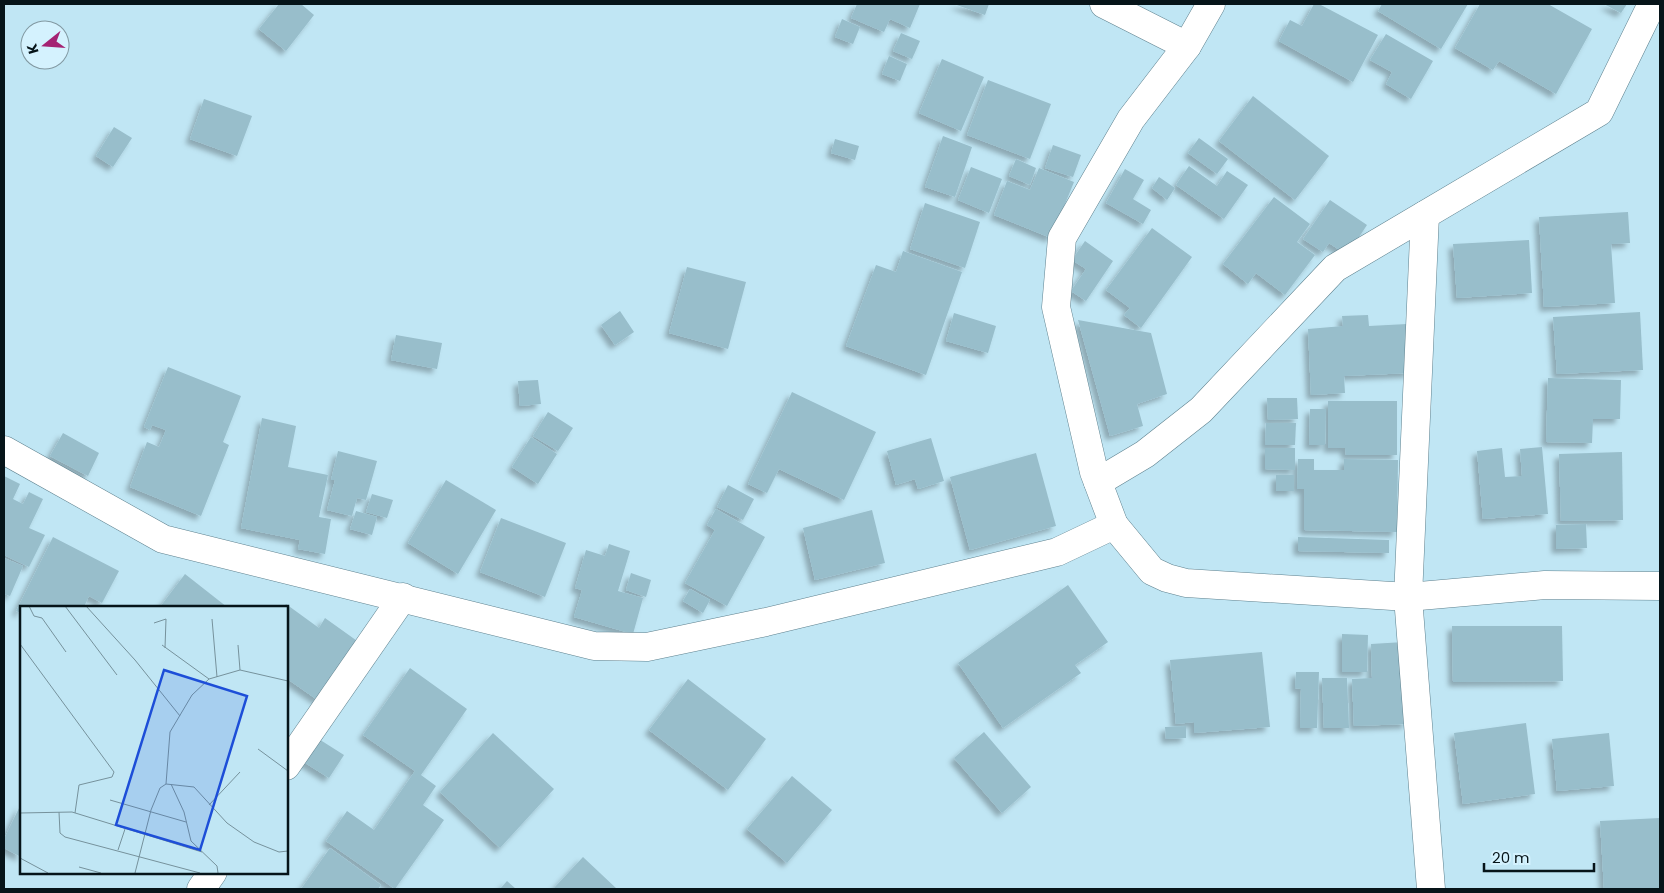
<svg xmlns="http://www.w3.org/2000/svg" width="1664" height="893" font-family="Poppins,sans-serif">
<style>
.building{fill:#98becb;filter:url(#shadow)}
.lines{fill:none;stroke-linecap:round;stroke-linejoin:round}
.minor-casing{stroke:#5e818e;stroke-width:29}
.minor{stroke:#fff;stroke-width:28}
.inset-road{fill:none;stroke:#76929c;stroke-width:1}
.view{fill:#1d4ed8;fill-opacity:0.15;stroke:#1d4ed8;stroke-width:2.5}
.inset-edge{fill:none;stroke:#061419;stroke-width:2.5}
</style>
<defs>
<filter id="shadow"><feDropShadow dx="-4.5" dy="4.5" stdDeviation="2.5" flood-color="#0004"/></filter>
</defs>
<rect width="100%" height="100%" fill="#c0e6f4"/>
<g class="building">
<polygon points="279,4 301,4 314,15 286,51 259,29"/>
<polygon points="857,4 920,4 910,28 890,19 884,32 851,18"/>
<polygon points="954,4 989,4 985,15"/>
<polygon points="1314,4 1319,4 1378,35 1353,82 1279,41 1290,20 1302,26"/>
<polygon points="1382,4 1468,4 1441,49 1378,11"/>
<polygon points="1480,4 1548,4 1592,29 1556,94 1499,61 1493,70 1455,48"/>
<polygon points="1604,4 1627,4 1621,13"/>
<polygon points="842,19 860,27 853,44 835,37"/>
<polygon points="901,33 920,41 912,59 893,51"/>
<polygon points="1386,34 1433,61 1411,99 1386,84 1392,72 1370,60"/>
<polygon points="889,56 907,64 900,81 882,74"/>
<polygon points="942,59 984,77 961,131 919,113"/>
<polygon points="988,80 1051,104 1030,159 967,135"/>
<polygon points="1253,96 1329,156 1295,200 1219,141"/>
<polygon points="204,99 252,116 237,156 190,139"/>
<polygon points="114,127 132,138 113,167 96,156"/>
<polygon points="943,136 972,147 955,197 925,187"/>
<polygon points="1199,138 1228,159 1217,174 1188,153"/>
<polygon points="835,139 859,146 855,160 831,153"/>
<polygon points="1053,145 1081,155 1073,177 1045,168"/>
<polygon points="1016,159 1036,168 1030,185 1009,176"/>
<polygon points="1189,166 1217,186 1227,171 1248,185 1224,219 1176,185"/>
<polygon points="971,167 1002,179 989,213 958,200"/>
<polygon points="1039,168 1074,182 1051,238 994,215 1007,181 1030,190"/>
<polygon points="1125,169 1144,180 1133,199 1151,210 1143,224 1106,203"/>
<polygon points="1159,177 1175,188 1167,200 1152,188"/>
<polygon points="1274,197 1310,224 1297,242 1315,255 1285,295 1256,273 1248,284 1223,264"/>
<polygon points="1330,200 1367,225 1347,255 1329,243 1323,252 1303,239"/>
<polygon points="925,203 980,222 965,268 910,249"/>
<polygon points="1628,212 1630,243 1611,244 1615,303 1544,307 1539,217"/>
<polygon points="1152,228 1192,257 1141,328 1124,315 1130,308 1106,290"/>
<polygon points="1529,240 1532,293 1457,298 1453,244"/>
<polygon points="1085,241 1113,261 1086,301 1071,291 1086,269 1072,260"/>
<polygon points="903,251 962,272 926,375 846,346 876,265 896,272"/>
<polygon points="687,267 746,282 728,349 669,333"/>
<polygon points="620,311 634,332 615,345 601,325"/>
<polygon points="1640,312 1643,370 1557,374 1553,317"/>
<polygon points="954,313 996,326 988,353 946,341"/>
<polygon points="1368,315 1369,326 1407,324 1410,373 1344,376 1345,393 1311,395 1308,329 1343,326 1342,316"/>
<polygon points="1078,320 1151,333 1167,394 1137,404 1143,426 1110,436"/>
<polygon points="396,335 442,343 437,369 391,360"/>
<polygon points="168,367 241,396 223,442 229,445 201,516 130,487 147,442 159,447 166,430 152,425 150,430 144,427"/>
<polygon points="1548,378 1621,380 1620,419 1593,419 1592,443 1546,442"/>
<polygon points="538,380 541,404 520,406 518,381"/>
<polygon points="792,392 876,432 844,500 779,469 767,493 748,484"/>
<polygon points="1267,398 1297,398 1298,419 1268,420"/>
<polygon points="1328,401 1397,401 1397,455 1346,455 1345,448 1328,448"/>
<polygon points="1310,409 1326,409 1325,445 1309,445"/>
<polygon points="548,412 573,428 558,451 533,436"/>
<polygon points="262,418 296,426 288,467 328,475 319,517 331,519 325,554 298,549 300,540 241,528"/>
<polygon points="1266,423 1296,423 1295,445 1265,445"/>
<polygon points="63,433 99,453 88,476 50,456"/>
<polygon points="531,437 557,454 538,484 512,467"/>
<polygon points="931,438 944,481 918,489 915,479 896,485 887,451"/>
<polygon points="1542,447 1548,514 1483,519 1477,451 1502,448 1505,477 1522,476 1520,449"/>
<polygon points="1265,448 1295,448 1295,470 1265,469"/>
<polygon points="338,451 377,461 366,500 357,498 352,516 327,510 335,480 331,480"/>
<polygon points="1622,452 1623,520 1561,521 1559,454"/>
<polygon points="1036,453 1056,526 970,550 950,477"/>
<polygon points="1298,459 1314,459 1314,470 1344,470 1344,459 1398,460 1397,532 1304,530 1304,489 1297,489"/>
<rect x="1276" y="475" width="18" height="16"/>
<polygon points="4,476 20,484 13,499 23,504 29,492 43,499 29,528 45,535 29,567 4,555"/>
<polygon points="446,480 496,510 458,574 408,543"/>
<polygon points="728,485 754,499 743,520 717,507"/>
<polygon points="372,494 393,500 387,518 366,512"/>
<polygon points="716,509 765,537 727,606 685,583 715,530 707,525"/>
<polygon points="872,510 885,563 815,580 803,528"/>
<polygon points="356,511 377,517 372,535 350,529"/>
<polygon points="501,518 566,543 545,597 480,572"/>
<polygon points="1586,524 1587,548 1556,549 1556,525"/>
<polygon points="53,537 119,571 102,603 89,596 84,607 21,607 21,613 16,611"/>
<polygon points="1298,537 1389,540 1389,553 1298,551"/>
<polygon points="609,544 630,551 618,591 643,598 633,634 574,617 582,590 575,588 586,550 605,556"/>
<polygon points="4,558 23,566 10,596 4,594"/>
<polygon points="631,573 651,580 646,597 626,590"/>
<polygon points="185,574 227,607 160,607"/>
<polygon points="1068,585 1108,642 1075,665 1081,673 1003,728 958,663"/>
<polygon points="690,589 710,600 703,613 683,601"/>
<polygon points="286,604 319,628 325,618 360,643 319,701 286,678 286,607 284,607"/>
<polygon points="1452,626 1562,626 1563,681 1453,682"/>
<polygon points="1342,634 1368,635 1367,672 1342,672"/>
<polygon points="1404,642 1407,724 1354,726 1352,679 1372,678 1371,644"/>
<polygon points="1262,652 1270,727 1194,733 1194,722 1176,724 1170,660"/>
<polygon points="410,668 467,709 421,775 436,786 423,805 444,820 395,889 326,841 347,811 374,830 415,771 363,735"/>
<polygon points="1296,672 1319,672 1317,728 1300,728 1301,689 1295,688"/>
<polygon points="1322,678 1347,678 1349,728 1324,728"/>
<polygon points="688,679 766,739 728,790 649,730"/>
<polygon points="1526,723 1535,794 1463,804 1454,733"/>
<polygon points="1186,726 1186,738 1166,739 1165,727"/>
<polygon points="984,732 1031,787 1002,813 954,758"/>
<polygon points="493,733 554,789 500,848 440,792"/>
<polygon points="1609,733 1614,786 1557,791 1552,739"/>
<polygon points="314,736 344,755 329,778 299,759"/>
<polygon points="792,776 832,810 787,863 747,829"/>
<polygon points="21,804 21,857 4,848 4,839"/>
<polygon points="1660,818 1660,889 1604,889 1600,821"/>
<polygon points="330,848 381,885 378,889 301,889"/>
<polygon points="583,857 617,889 554,888"/>
<polygon points="507,881 516,889 500,889"/>
</g>
<g class="lines">
<defs>
<g id="minor">
<polyline points="1104,4 1187,46"/>
<polyline points="1211,4 1187,46 1131,119 1062,238 1056,307 1094,472 1114,525 1152,571 1167,578 1186,583 1408,597 1545,585 1660,586"/>
<polyline points="1425,215 1408,597 1431,889"/>
<polyline points="4,450 163,539 594,646 647,647 766,622 1057,552 1114,525"/>
<polyline points="1098,482 1145,454 1201,410 1335,268 1599,112 1652,4"/>
<polyline points="286,766 403,597"/>
<polyline points="201,889 213,872"/>
</g>
</defs>
<use href="#minor" class="minor-casing"/>
<use href="#minor" class="minor"/>
</g>
<g transform="translate(20 606)">
<rect width="268" height="268" fill="#c0e6f4"/>
<path class="inset-road" d="M9 0 14 10 22 12 46 46M45 0 97 69M66 0 115 54 160 110M192 13 197 71M134 17 146 13 145 42M0 38 94 166 92 171 59 179 55 207M142 39 189 73M218 39 220 64M238 143 268 165M146 178 150 126 172 89 189 73 220 64 268 75M151 178 164 206 171 235 197 260 198 267M90 194 166 216M189 199 220 166M39 206 40 227 45 231 180 267M0 207 52 206 182 246M98 244 105 223M0 252 28 267M59 261 81 267M115 267 131 204 140 182 146 178 174 181 207 217 234 236 259 246 268 245"/>
<path class="view" d="M144 64 227 90 180 244 96 219Z"/>
<rect width="268" height="268" class="inset-edge"/>
</g>
<rect width="1664" height="893" fill="none" stroke="#061419" stroke-width="10"/>
<g transform="translate(45 45) rotate(253)"><circle r="24" fill="#d4f2fe" stroke="#8299a2"/>
<path d="M0-4L9 19L0 12L-9 19Z" fill="#a42373"/>
<text y="-8" font-size="14" font-weight="bold" text-anchor="middle" fill="#061419">K</text>
</g>
<path d="M1484 863v8h110v-8" fill="none" stroke="#061419" stroke-width="2.5"/>
<text x="1492" y="863" font-size="15" fill="#061419" stroke="#d4f2fe" stroke-width="4" paint-order="stroke">20 m</text>
</svg>
